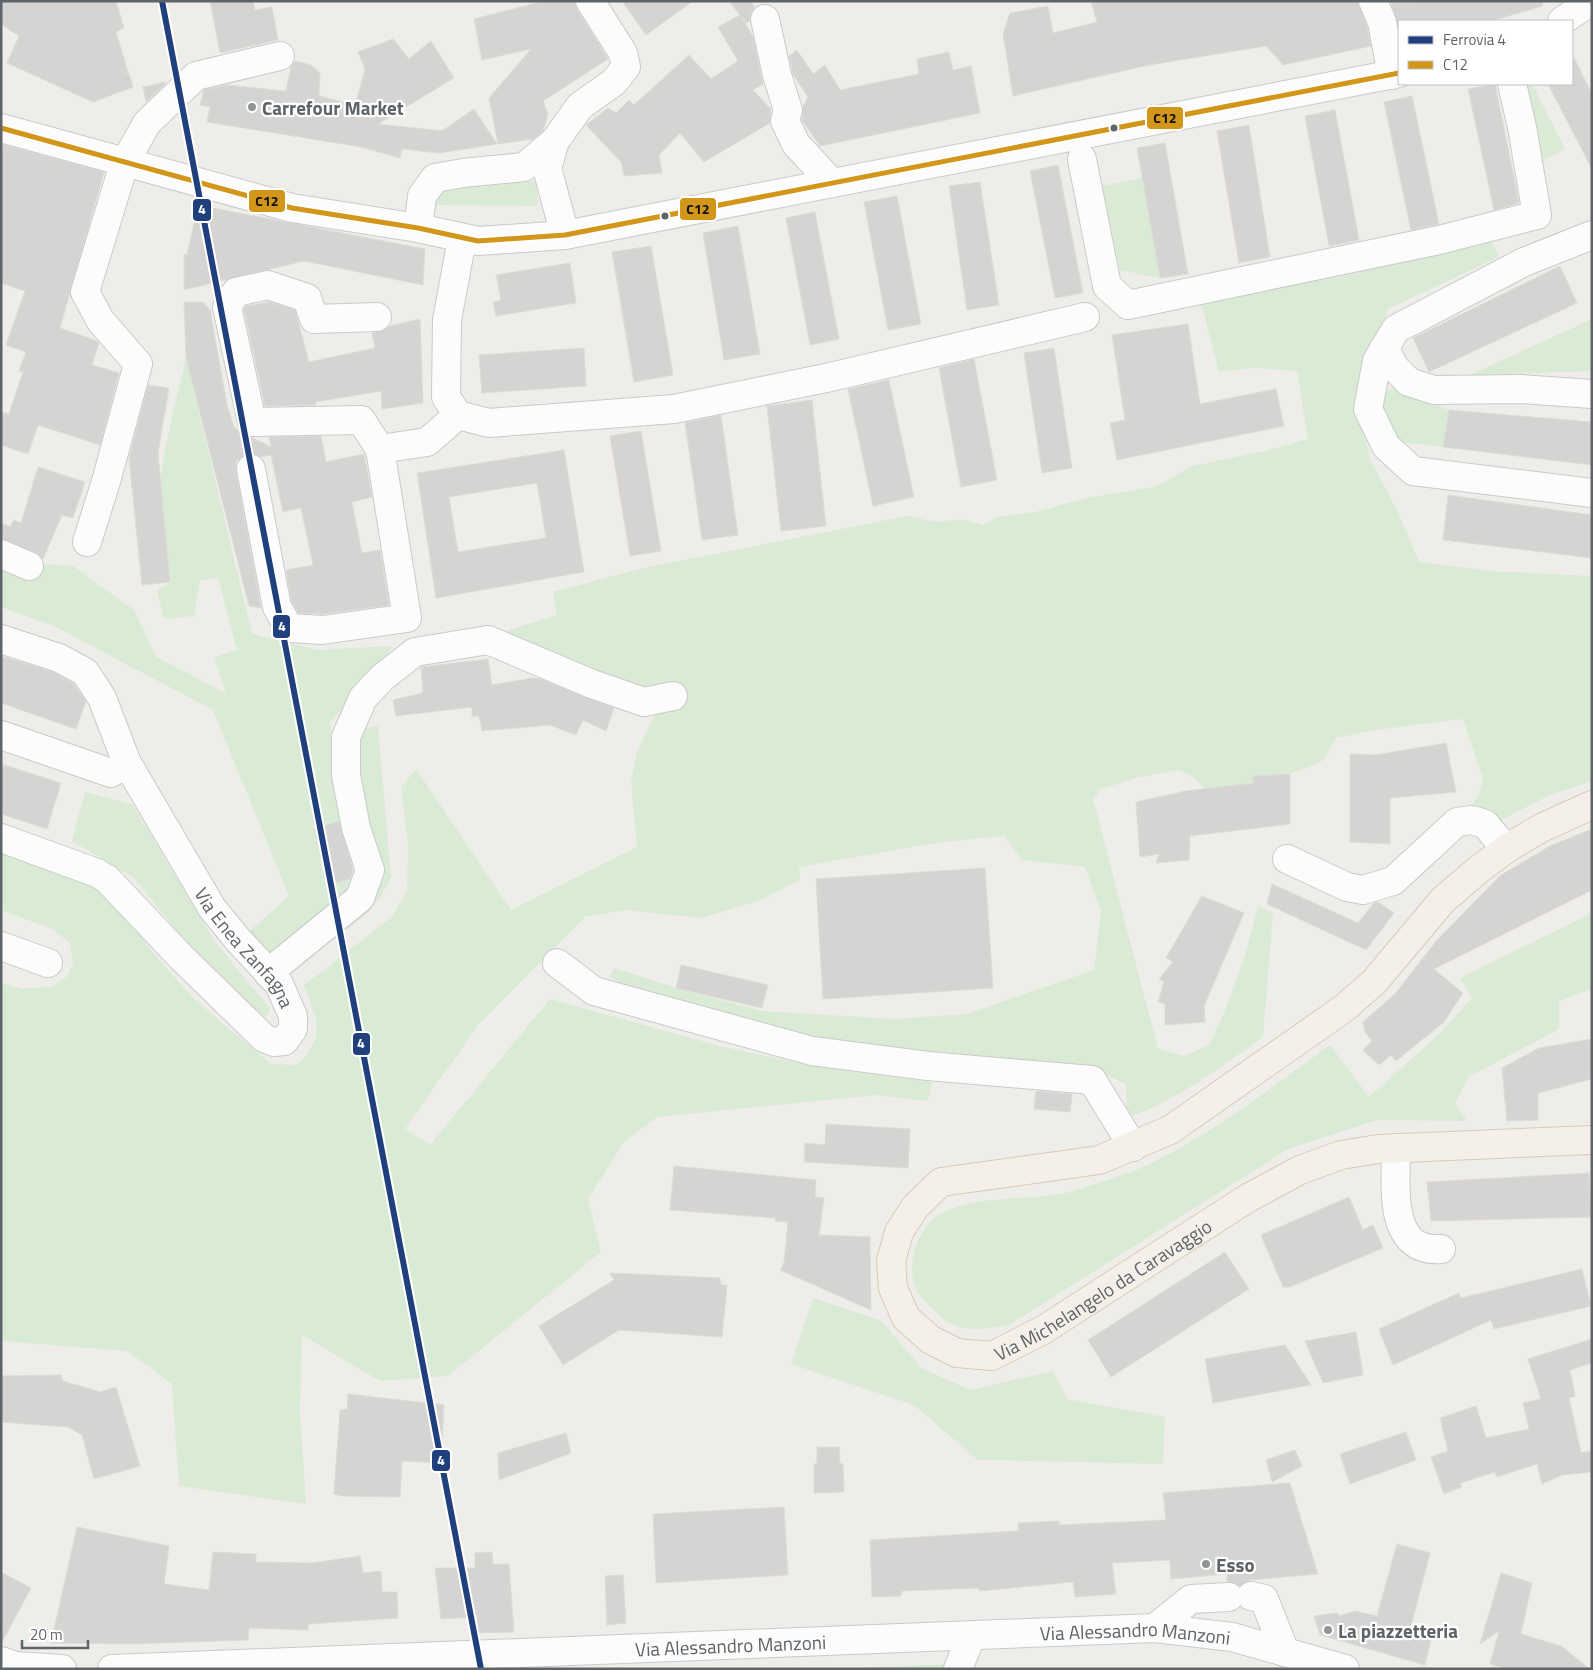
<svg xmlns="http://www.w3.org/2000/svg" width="1593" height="1670" font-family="'Titillium Web',sans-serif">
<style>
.green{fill:#d9ebd4}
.building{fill:#d5d4d2;stroke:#dedcd8;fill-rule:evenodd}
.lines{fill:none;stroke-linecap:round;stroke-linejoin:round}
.minor-casing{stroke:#cacaca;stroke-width:30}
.major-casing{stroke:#d8cbb6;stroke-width:30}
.minor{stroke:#fdfcfc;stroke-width:28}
.major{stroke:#f4f0e9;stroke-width:28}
.bus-1-casing{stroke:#fff;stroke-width:9}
.bus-1{stroke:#d1961a;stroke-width:5}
.rail-1-casing{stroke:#fff;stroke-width:10}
.rail-1{stroke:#203f7d;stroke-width:6}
.poi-dot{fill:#919495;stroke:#fff;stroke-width:2}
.bus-dot{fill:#5e6468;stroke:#fff;stroke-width:2}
.labels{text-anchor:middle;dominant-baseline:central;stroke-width:4.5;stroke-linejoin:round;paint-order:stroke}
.poi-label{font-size:19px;font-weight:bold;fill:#5e6468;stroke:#fff;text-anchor:start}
.street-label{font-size:19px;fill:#5e6468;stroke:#fff}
.line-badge{stroke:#fff;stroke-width:2}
.badge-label{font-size:14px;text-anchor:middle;font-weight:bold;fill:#fff}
.pale-badge-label{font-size:14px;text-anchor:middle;font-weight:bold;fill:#111}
</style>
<rect width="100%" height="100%" fill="#efede9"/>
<g class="green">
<polygon points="1526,84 1532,84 1565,149 1540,162"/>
<polygon points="490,176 538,182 537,206 434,205 437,183"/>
<polygon points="1142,178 1160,278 1120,270 1101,186"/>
<path d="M1491 239 1499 257 1388 309 1358 409 1371 461 1398 512 1419 562 1490 571 1592 576V781L1548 796 1499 821 1469 811 1479 794 1483 779 1463 719 1376 730 1336 738 1324 760 1285 776 1207 791 1195 778 1179 770 1136 778 1101 789 1093 799 1158 1049 1185 1056 1210 1044C1231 999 1247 955 1258 906L1273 913 1263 1037C1220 1068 1177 1100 1127 1118L1126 1084 1089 1067 1026 1064 865 1046 780 1030 627 989 609 976 615 968 676 988 762 1011 895 1019 967 1014 1094 970 1101 911 1085 867 1022 860 1004 836 941 842 799 867 800 880 761 900 701 918 625 910 585 917 479 1024 405 1129 430 1145 550 999 720 1046 798 1063 932 1082 928 1101 876 1095 657 1117 624 1142 588 1199 601 1252 448 1376 380 1381 302 1335 300 1413 306 1504 179 1486 172 1384 127 1351 1 1341V983L22 989 53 986 66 977 73 965 70 943 52 929 1 910V841L95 875 154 954 195 1000 271 1064 297 1065C327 1034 317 1022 304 985L391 918 407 891 408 846 401 787 416 769 511 910 637 847 631 781 637 752 657 710 491 636 557 615 553 592 643 568 907 516 936 522 961 519 983 525 997 517 1035 512 1091 497 1155 487 1193 466 1265 451 1308 439 1297 371 1256 368 1219 371 1201 303 1345 276Z"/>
<polygon points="1592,319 1592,371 1470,375"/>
<polygon points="186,358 252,634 318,650 391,646 384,667 345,705 330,722 342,811 340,821 314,829 330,884 356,877 352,887 268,959 245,935 289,896 213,710 54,626 1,607 1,569 40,564 73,566 134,610 156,657 226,693 214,657 237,650 218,578 200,580 194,616 164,619 157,591 170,582 160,480 166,444"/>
<polygon points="1394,387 1449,410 1443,447 1401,442 1383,420 1379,397"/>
<path d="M378 726 391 878C374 913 357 922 326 943L376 856 357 753 362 729Z"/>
<polygon points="85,792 132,804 216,943 271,1010 261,1021 181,936 134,878 72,841"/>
<path d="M1592 913V989L1559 1001V1029L1469 1077 1455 1103 1467 1121 1377 1120 1288 1149 1009 1325C985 1329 961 1334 941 1317 931 1308 922 1300 916 1289 906 1267 916 1231 936 1217 974 1192 1031 1203 1073 1191 1098 1183 1135 1172 1158 1160 1220 1128 1274 1086 1330 1045L1369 1097 1437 1036 1472 998 1460 978Z"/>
<polygon points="813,1298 880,1320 923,1369 971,1390 1053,1371 1067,1399 1165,1417 1163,1464 978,1460 914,1405 791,1364"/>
<polygon points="971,1663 970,1669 840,1669"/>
</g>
<g class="building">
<polygon points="1,1 116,1 124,28 116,32 128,72 125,73 129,73 133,87 93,102 7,63 19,36 1,24"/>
<polygon points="210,1 253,1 255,10 272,7 278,40 220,53"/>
<polygon points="544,1 574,1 577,9 608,59 543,101 548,114 543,131 533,139 498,144 489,98 531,49 482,60 474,19"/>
<polygon points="622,1 693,1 646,35"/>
<polygon points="729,1 750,1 755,7 750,14 750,21 746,23 741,16 753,37 763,84 753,90 771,109 770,123 704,162 680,133 659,155 662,173 624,176 621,162 586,125 608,108 616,113 629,100 634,105 689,55 711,79 738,61 718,27 740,15"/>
<polygon points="1091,1 1358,1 1367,27 1371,46 1283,65 1266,46 1149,65 1013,96 1003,34 1010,13 1048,6 1053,33 1097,22"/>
<polygon points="1447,1 1542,1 1543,6 1491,21 1399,21 1399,29 1391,3"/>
<polygon points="393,39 409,59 431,41 454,78 378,124 442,131 474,109 497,144 439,153 402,149 400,158 361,147 207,122 210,107 200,105 204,90 227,85 286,91 291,67 295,61 311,65 320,73 319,96 355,105 365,70 358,52"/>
<polygon points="797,50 813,74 825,65 840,90 919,74 917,59 949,52 953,70 971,66 980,113 820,146 802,120 803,107 808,97 793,74 789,56"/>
<polygon points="1572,54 1592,94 1592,169 1548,84 1572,84"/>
<polygon points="165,82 165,84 146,102 143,87"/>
<polygon points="1495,84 1519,203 1494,210 1468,89"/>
<polygon points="1412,96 1439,224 1411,230 1384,102"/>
<polygon points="1335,110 1359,240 1329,246 1305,116"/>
<polygon points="1249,125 1270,257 1239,263 1217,131"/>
<polygon points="1165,143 1188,274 1160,278 1137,148"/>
<polygon points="1,144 104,172 60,328 97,341 99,343 92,365 119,373 100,445 38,425 28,454 1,445 1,412 9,414 23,372 19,371 26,352 6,345 25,291 1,283"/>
<polygon points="1058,165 1083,293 1055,298 1030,171"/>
<polygon points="980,182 999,305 967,310 949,186"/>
<polygon points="897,196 921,324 888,330 864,202"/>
<polygon points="198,205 425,249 423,285 304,261 184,290 184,254 187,255"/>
<polygon points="815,212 839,339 810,345 786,218"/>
<polygon points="738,226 760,354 724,360 703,233"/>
<polygon points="651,246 673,375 634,382 612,252"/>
<polygon points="570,263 576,303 496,316 493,302 501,300 496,275"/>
<polygon points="1560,266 1577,303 1429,372 1413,338"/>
<polygon points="184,302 203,302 210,310 227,405 234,427 245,436 253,438 271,447 269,437 321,436 326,462 364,454 372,497 352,502 362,553 380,550 389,605 322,614 298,613 292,602 286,570 313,565 301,508 283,512 271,455 260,457 249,454 236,461 236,471 261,608 249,606 186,358"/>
<polygon points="269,302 295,310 309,362 375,348 372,333 385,330 390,326 420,319 423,403 382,409 381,391 315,402 316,405 265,406 244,310 246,306"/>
<polygon points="1188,324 1200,404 1276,389 1284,426 1117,460 1110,423 1125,420 1112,335"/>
<polygon points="584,348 586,386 482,393 479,355"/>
<polygon points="1054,348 1072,468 1042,473 1024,353"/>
<polygon points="974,359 997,480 961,487 939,368"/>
<polygon points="889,380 914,497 873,506 848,389"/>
<polygon points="148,385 169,388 158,453 170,582 142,585 129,458"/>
<polygon points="812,400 826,526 781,531 767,406"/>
<polygon points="1449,410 1592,422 1592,465 1443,447"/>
<polygon points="721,415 738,535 702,540 685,423"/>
<polygon points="641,431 661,551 630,556 610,436"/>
<path d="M564 450 584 572 436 598 417 473ZM537 483 546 538 458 552 449 497Z"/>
<polygon points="38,467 85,482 73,518 62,515 43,559 35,552 1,539 1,523 10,527 14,520 21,523"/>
<polygon points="1448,495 1592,515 1592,558 1443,540"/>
<polygon points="1,656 53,672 74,684 86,701 76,729 1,703"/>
<polygon points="488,659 492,685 532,678 540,679 614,708 606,731 583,720 576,735 550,725 482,731 479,716 472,716 472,707 396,716 393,700 423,693 421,667"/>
<polygon points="1446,743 1456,792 1390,798 1390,844 1350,842 1350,754 1376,755"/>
<polygon points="1,764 61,783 47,829 1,814"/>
<polygon points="1290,774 1290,824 1190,836 1189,860 1156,863 1159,854 1140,857 1136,802 1186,791 1254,783 1252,776"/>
<polygon points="339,821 353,870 350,879 330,884 314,829"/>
<polygon points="1592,829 1592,890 1434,969 1463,993 1444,1022 1396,1061 1391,1055 1379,1065 1363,1050 1372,1041 1365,1032 1363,1022 1395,994 1437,940 1501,875 1550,846"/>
<polygon points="985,868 993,988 823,999 816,879"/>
<polygon points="1272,884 1358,923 1374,903 1378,902 1394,913 1366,950 1267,904"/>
<polygon points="1202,896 1244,913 1204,1006 1205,1022 1165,1025 1165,1004 1158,1002 1164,982 1159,979 1173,962 1166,958"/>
<polygon points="681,965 768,985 762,1008 676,988"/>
<polygon points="1592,1039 1592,1079 1538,1093 1538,1120 1507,1121 1502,1068 1539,1048"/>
<polygon points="1036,1091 1072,1094 1070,1112 1034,1109"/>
<polygon points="826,1124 910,1129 908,1168 804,1162 805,1143 825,1145"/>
<polygon points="674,1166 816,1180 815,1197 824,1198 819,1235 870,1237 871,1310 780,1270 784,1263 788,1222 775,1221 776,1218 670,1210"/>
<polygon points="1589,1173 1591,1217 1431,1221 1427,1182"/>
<polygon points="1349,1197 1363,1230 1373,1225 1383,1248 1290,1287 1283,1287 1261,1235"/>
<polygon points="1225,1252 1249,1289 1111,1377 1088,1340"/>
<polygon points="1582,1269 1591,1306 1494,1329 1491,1320 1393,1365 1379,1329 1459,1293 1461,1298"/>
<polygon points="610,1273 720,1278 721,1285 727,1285 722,1337 619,1330 563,1365 539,1326 614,1280"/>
<polygon points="1356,1332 1363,1375 1323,1383 1305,1341"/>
<polygon points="1592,1339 1592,1363 1570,1370 1575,1396 1569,1398 1581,1453 1592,1451 1592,1472 1562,1475 1542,1484 1537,1464 1497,1477 1495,1472 1460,1483 1462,1487 1444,1494 1431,1457 1448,1451 1440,1418 1476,1406 1486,1438 1529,1429 1523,1403 1541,1399 1528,1359"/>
<polygon points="1285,1345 1311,1385 1213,1403 1205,1359"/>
<polygon points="61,1375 63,1381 100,1392 116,1387 140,1466 94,1479 82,1435 68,1427 1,1422 1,1376"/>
<polygon points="348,1394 444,1405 441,1463 402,1461 400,1497 342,1496 334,1494 340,1410 347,1409"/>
<polygon points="1406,1432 1416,1460 1350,1484 1340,1454"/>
<polygon points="566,1433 571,1453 499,1480 498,1453"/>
<polygon points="817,1447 839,1447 840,1463 843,1464 844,1492 814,1493 814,1464 817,1463"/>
<polygon points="1295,1450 1302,1466 1272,1482 1266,1460"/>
<polygon points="1290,1483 1318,1574 1250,1580 1239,1586 1227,1581 1227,1574 1171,1579 1170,1560 1112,1563 1116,1594 1075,1597 1073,1582 980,1591 978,1588 902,1591 901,1596 872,1597 870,1540 1018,1531 1018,1523 1059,1521 1059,1525 1166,1520 1163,1493"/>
<polygon points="784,1507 788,1575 656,1583 653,1514"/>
<polygon points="77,1527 169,1546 164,1584 209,1590 213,1552 256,1554 256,1562 312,1563 360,1556 363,1573 381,1571 382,1592 397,1592 398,1618 308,1624 308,1630 249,1628 248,1640 132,1644 51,1643"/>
<polygon points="1397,1544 1430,1553 1411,1626 1433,1632 1425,1665 1320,1635 1314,1616 1337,1613 1339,1616 1355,1611 1377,1616"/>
<polygon points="492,1552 493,1564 509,1564 514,1632 477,1633 477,1617 441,1619 435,1568 475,1568 475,1553"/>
<polygon points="1,1572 31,1588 1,1644"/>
<polygon points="1501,1573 1532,1583 1521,1634 1561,1646 1590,1669 1506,1669 1490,1664 1499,1631 1480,1644"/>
<polygon points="623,1575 626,1623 607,1625 605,1576"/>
</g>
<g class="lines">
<defs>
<g id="minor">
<polyline points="1373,1 1382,22 1392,75"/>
<polyline points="765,19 777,75 788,110 785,121 796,144 831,182"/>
<polyline points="1562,21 1591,1"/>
<polyline points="1,128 292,208 418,228 478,241 565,235 1399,73"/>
<polyline points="555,141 547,168 565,235"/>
<polyline points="1082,159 1107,286 1128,305 1439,240 1537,215 1522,127 1512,84"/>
<polyline points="418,228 422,196 435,178 463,173 524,167 555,141 580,106 614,82 626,67 623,53 590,1"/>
<polyline points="1592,235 1524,262 1396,329 1377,361 1368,409 1386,446 1413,471 1592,493"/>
<polyline points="462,239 447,320 446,397 458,415 489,423 674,409 826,378 1085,317"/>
<polyline points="377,317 314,319 307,298 268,285 236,292 227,307 252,422 361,420 380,449"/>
<polyline points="1384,348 1395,368 1409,382 1434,390 1521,389 1592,394"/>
<polyline points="251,469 277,607 289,628 323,630 407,618 380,449 427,442 458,415"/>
<polyline points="87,542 107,478 138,364 100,320 85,292 124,164 147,123 196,76 280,56"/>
<polyline points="1,554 29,566"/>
<path id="s1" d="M1 639 59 658 85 672 91 681 102 698 127 763 212 908 239 941 279 984 293 1016V1029L284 1041 274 1042 264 1038 181 957 107 879 97 873 1 838"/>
<polyline points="1,735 111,773 127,763"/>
<polyline points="1287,859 1347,887 1363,890 1393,881 1457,822 1472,820 1485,824 1506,849"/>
<polyline points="1,946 48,963"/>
<polyline points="557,963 594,991 812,1051 928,1066 1092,1080 1133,1147"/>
<polyline points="268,973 360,898 370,870 356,828 346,775 346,737 363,698 383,677 415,652 488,640 592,684 644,702 673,696"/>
<path d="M1396 1148C1396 1185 1387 1253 1441 1249"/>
<polyline points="1251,1596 1264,1599 1285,1652"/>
<polyline points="1155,1628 1191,1599 1229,1597"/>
<polyline points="1,1661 15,1666 62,1669"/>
<path id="s2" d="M112 1669 1155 1628 1232 1637 1345 1669"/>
<polyline points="958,1669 971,1636"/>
</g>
<g id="major">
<path id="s3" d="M1592 805 1541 828 1506 849 1478 870 1443 900 1374 982 1343 1009 1170 1130 1099 1160 941 1182 915 1207 899 1232 891 1261 893 1288 906 1318 931 1340 957 1353 992 1356 1043 1330 1248 1198 1300 1170 1341 1155 1378 1149 1592 1140"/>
</g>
</defs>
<use href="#minor" class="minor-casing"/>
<use href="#major" class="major-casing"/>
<use href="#minor" class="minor"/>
<use href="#major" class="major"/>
<defs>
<polyline id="bus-1" points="1,128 292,208 418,228 478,241 565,235 1399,73"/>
</defs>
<use href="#bus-1" class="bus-1-casing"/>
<use href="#bus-1" class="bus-1"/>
<defs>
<polyline id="rail-1" points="162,1 481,1669"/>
</defs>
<use href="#rail-1" class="rail-1-casing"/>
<use href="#rail-1" class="rail-1"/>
</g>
<g class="poi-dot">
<circle cx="252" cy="107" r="5"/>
<circle cx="1206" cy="1564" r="5"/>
<circle cx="1328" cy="1630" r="5"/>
</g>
<g class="bus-dot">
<circle cx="1114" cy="128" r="4.5"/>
<circle cx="665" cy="216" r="4.5"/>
</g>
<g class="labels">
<g class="poi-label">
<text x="262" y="107">Carrefour Market</text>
<text x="1216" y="1564">Esso</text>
<text x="1338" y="1630">La piazzetteria</text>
</g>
<g class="street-label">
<text stroke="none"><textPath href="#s1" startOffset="411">Via Enea Zanfagna</textPath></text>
<text stroke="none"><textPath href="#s3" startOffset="1156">Via Michelangelo da Caravaggio</textPath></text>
<text stroke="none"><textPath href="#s2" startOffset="1024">Via Alessandro Manzoni</textPath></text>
<text stroke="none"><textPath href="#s2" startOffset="619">Via Alessandro Manzoni</textPath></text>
</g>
</g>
<g class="line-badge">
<rect x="1146" y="106" width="38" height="24" rx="5" fill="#d1961a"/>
<rect x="248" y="189" width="38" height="24" rx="5" fill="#d1961a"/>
<rect x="679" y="197" width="38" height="24" rx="5" fill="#d1961a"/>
<rect x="192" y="198" width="20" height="24" rx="5" fill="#203f7d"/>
<rect x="272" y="614" width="19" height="25" rx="5" fill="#203f7d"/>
<rect x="352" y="1032" width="19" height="24" rx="5" fill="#203f7d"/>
<rect x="431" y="1449" width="20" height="23" rx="5" fill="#203f7d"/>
</g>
<g class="badge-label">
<text x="202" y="214">4</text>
<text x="282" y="631">4</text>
<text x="361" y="1048">4</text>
<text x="441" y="1465">4</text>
</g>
<g class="pale-badge-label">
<text x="1165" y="123">C12</text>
<text x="267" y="206">C12</text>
<text x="698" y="214">C12</text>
</g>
<rect width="1593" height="1670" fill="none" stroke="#5e6468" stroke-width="5"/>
<rect x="1398" y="20" width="175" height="65" fill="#ffffff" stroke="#bfc1c3"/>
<rect x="1408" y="36" width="25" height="8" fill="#203f7d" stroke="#bfc1c3"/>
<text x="1443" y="45" font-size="15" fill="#5e6468">Ferrovia 4</text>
<rect x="1408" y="61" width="25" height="8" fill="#d1961a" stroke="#bfc1c3"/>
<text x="1443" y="70" font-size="15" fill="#5e6468">C12</text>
<path d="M22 1640v8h66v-8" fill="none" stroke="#5e6468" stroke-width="2.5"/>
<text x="30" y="1640" font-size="15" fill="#5e6468" stroke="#ffffff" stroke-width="4" paint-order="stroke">20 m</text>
</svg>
